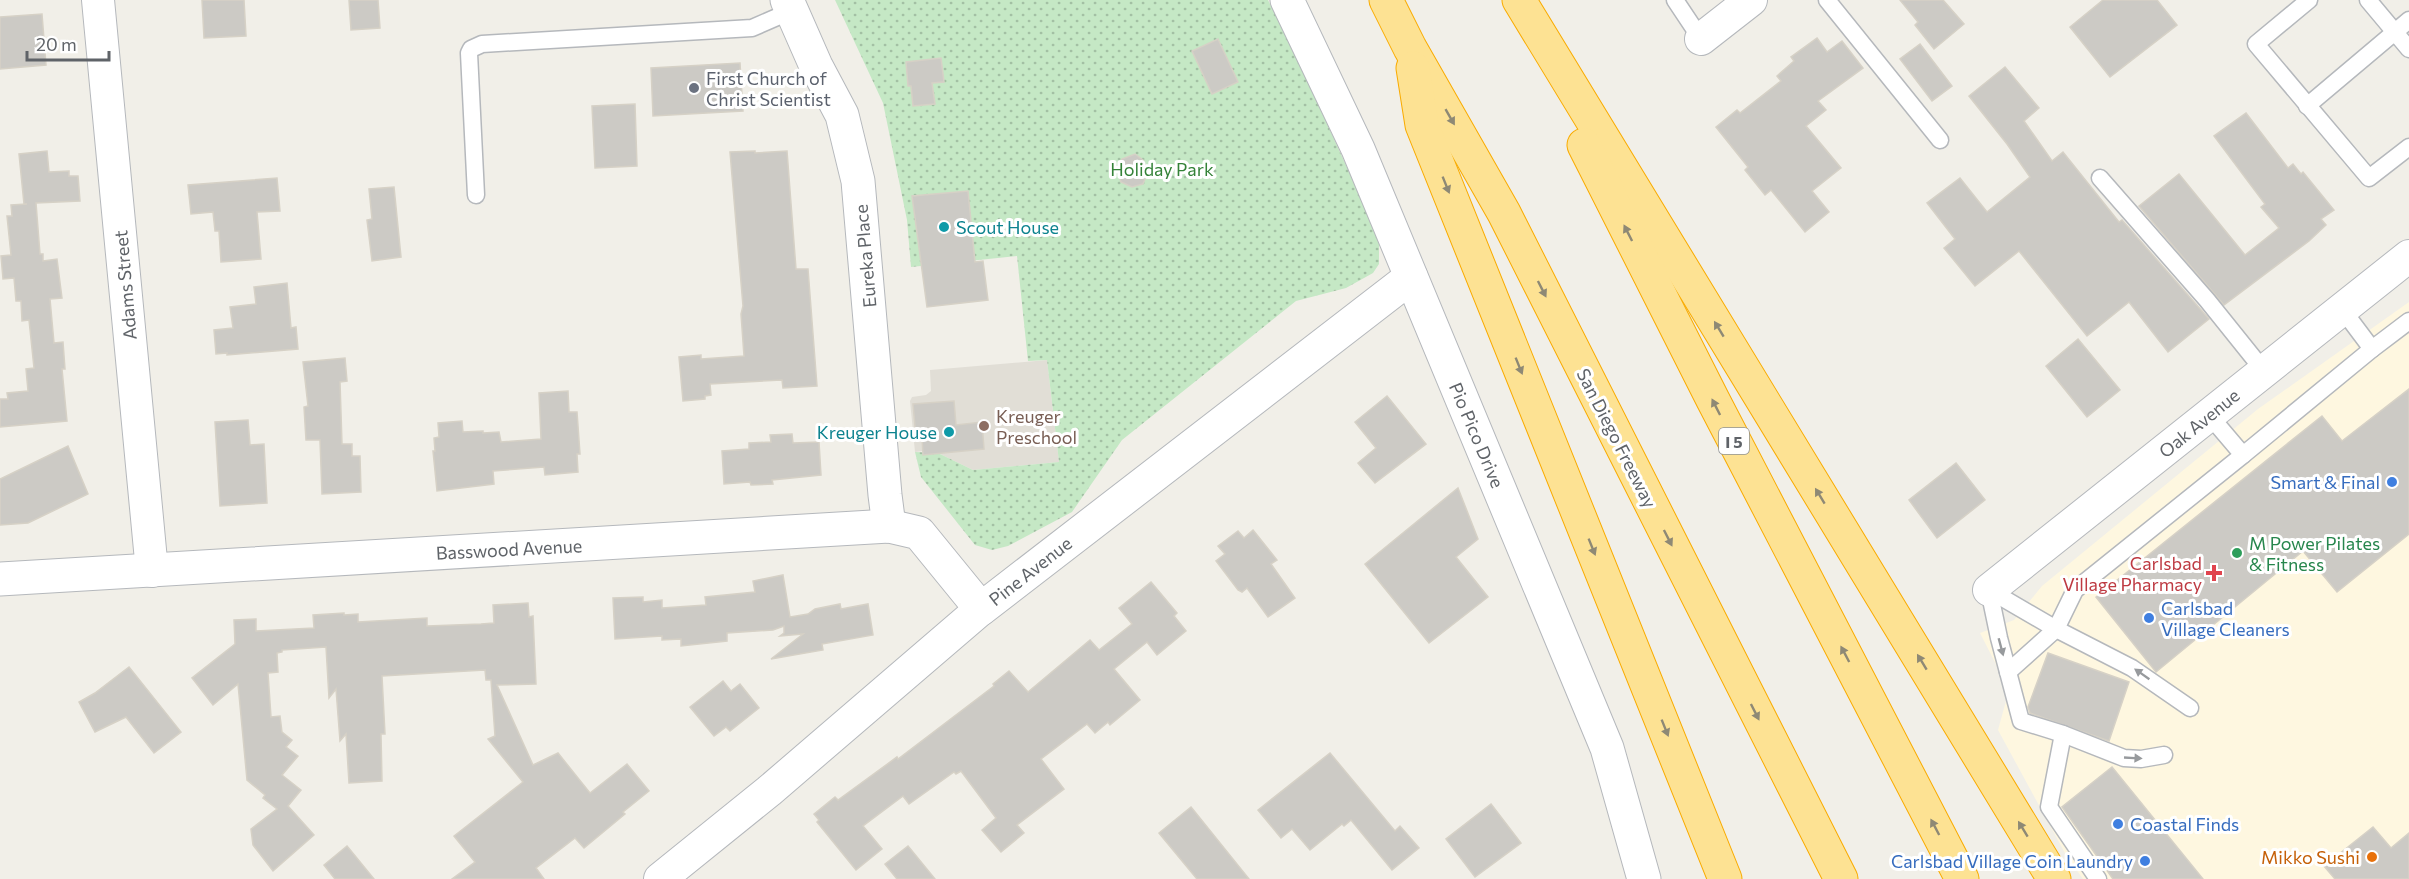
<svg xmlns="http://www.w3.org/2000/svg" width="2409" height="879" font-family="Commissioner,sans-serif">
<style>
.commercial{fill:#fef7e0}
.education{fill:#e1ded6}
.park{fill:url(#park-dots)}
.building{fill:#cccac5;stroke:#d6d1c6;stroke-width:1.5}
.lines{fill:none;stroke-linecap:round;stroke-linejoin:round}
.service-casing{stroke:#b5b8bc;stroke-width:19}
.minor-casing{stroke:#b5b8bc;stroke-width:34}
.tertiary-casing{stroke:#b5b8bc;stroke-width:35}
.motorway-casing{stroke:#f9ab00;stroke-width:35}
.service{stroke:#fff;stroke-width:16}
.minor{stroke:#fff;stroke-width:32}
.tertiary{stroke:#fff;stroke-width:33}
.motorway{stroke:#fde293;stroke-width:33}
.oneway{fill:#8e8975}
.oneway2{fill:#979a9d}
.worship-dot{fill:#6b7280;stroke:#fff;stroke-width:2}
.culture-dot{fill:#0f9aa8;stroke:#fff;stroke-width:2}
.education-dot{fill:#8d6e63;stroke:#fff;stroke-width:2}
.shop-dot{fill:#3f7fe0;stroke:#fff;stroke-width:2}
.leisure-dot{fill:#2e9e5b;stroke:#fff;stroke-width:2}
.health-dot{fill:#e0444e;stroke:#fff;stroke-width:2}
.food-dot{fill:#e8710a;stroke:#fff;stroke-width:2}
.labels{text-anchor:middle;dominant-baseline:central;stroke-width:6;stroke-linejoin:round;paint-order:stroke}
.shield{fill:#fff;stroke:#8f9295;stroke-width:1.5}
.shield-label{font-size:16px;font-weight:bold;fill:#5f6368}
.worship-label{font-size:18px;fill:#5b616d;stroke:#fff;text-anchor:start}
.park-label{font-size:18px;fill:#348238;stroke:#fff}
.culture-label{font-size:18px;fill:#0d838f;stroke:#fff;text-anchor:start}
.street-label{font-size:18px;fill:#5f6368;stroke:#fff}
.education-label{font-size:18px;fill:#785e54;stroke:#fff;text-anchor:start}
.shop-label{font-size:18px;fill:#366cbe;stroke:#fff;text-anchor:end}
.leisure-label{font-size:18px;fill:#27864d;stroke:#fff;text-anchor:start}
.health-label{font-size:18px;fill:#be3a42;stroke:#fff;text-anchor:end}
.food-label{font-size:18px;fill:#c56008;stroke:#fff;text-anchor:end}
</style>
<defs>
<pattern id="park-dots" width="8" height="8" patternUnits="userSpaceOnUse" patternTransform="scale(1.5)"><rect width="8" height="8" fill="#c5e8c5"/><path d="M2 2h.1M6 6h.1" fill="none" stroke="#a3c0a4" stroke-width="1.8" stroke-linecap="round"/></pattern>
</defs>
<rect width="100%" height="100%" fill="#f1efe8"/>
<polygon class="commercial" points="2409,302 2409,879 2083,879 2066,855 1998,730 2009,690 1980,633 2014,620 2042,586 2258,409"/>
<polygon class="education" points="1047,360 1059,462 973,470 938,453 923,455 923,451 915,452 910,401 912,397 926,395 931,391 930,370"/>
<polygon class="park" points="835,0 1268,0 1295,54 1379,237 1379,264 1373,273 1346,288 1296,301 1122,440 1072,512 1008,546 992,550 975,545 921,477 915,452 938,453 973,470 1059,462 1047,360 1028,361 1017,256 911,267 907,220 883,103"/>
<g class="building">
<polygon points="202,0 244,0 246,36 204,38"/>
<polygon points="349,0 378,0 380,28 351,30"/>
<polygon points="1900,0 1943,0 1964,24 1934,49 1915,25 1918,22"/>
<polygon points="2103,0 2157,0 2177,25 2110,77 2070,27"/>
<polygon points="42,14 46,65 0,69 0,17"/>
<polygon points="1817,38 1827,52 1842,41 1863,68 1818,101 1826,110 1806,126 1841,168 1812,191 1829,212 1805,232 1771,190 1765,195 1745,170 1748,167 1716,127 1737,110 1740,113 1781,81 1777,76 1794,61 1791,57"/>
<polygon points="1218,39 1238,82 1212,94 1192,51"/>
<polygon points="1920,44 1952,86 1932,101 1900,59"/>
<polygon points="941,58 944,82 932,83 935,104 913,106 911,86 908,86 906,62"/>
<polygon points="740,63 743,111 653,116 651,68"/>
<polygon points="2005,67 2039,108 2024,121 2052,161 2063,152 2119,222 2122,220 2209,319 2168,352 2129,302 2087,336 2019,251 1975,286 1944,248 1955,239 1927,203 1960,178 1987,212 2030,177 2007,144 1969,96"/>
<polygon points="635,104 637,166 595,168 592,106"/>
<polygon points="2246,113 2288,168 2293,164 2301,174 2303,172 2334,210 2321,219 2326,225 2309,241 2224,305 2139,206 2179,174 2245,255 2279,228 2261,207 2265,204 2214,136"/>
<polygon points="47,151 49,172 69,171 69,176 78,176 80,201 36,203 40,254 43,254 43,261 57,259 62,298 50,299 54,343 63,342 65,369 62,369 67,421 0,427 0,399 8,399 7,393 28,391 26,369 34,368 29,320 22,321 21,301 16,301 14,278 3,279 1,256 11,255 7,216 12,216 11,205 27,204 24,204 19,154"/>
<polygon points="755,151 755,153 787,151 796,269 808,269 817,386 783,388 782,380 710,384 711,395 705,396 705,399 683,401 679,357 701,355 701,359 744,356 741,314 743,306 730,152"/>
<polygon points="1135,154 1143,160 1148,171 1143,184 1132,187 1121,182 1117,170 1122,159"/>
<polygon points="277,178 280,211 257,212 261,259 221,262 219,231 215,231 213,212 191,214 188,185"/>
<polygon points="394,187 401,257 372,261 367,220 372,219 369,189"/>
<polygon points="968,191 975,262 983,261 988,300 927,307 912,196"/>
<polygon points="287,283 291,328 296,327 298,349 227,355 227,353 216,354 214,330 233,328 230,307 256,304 254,287"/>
<polygon points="2078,339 2120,390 2087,417 2046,366"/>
<polygon points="345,358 347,381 340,382 342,444 352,444 352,456 360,456 361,492 322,494 320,440 306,440 304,407 308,406 303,362"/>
<polygon points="2409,389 2409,534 2337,592 2303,551 2156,672 2096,597 2322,416 2342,441"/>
<polygon points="568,391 569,412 577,412 580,454 577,454 578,472 545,475 544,467 493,471 494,484 437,491 433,451 435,451 434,438 439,437 438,423 462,421 463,432 483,431 483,433 499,432 501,442 541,439 539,393"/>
<polygon points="1387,396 1426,444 1375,483 1358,463 1376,448 1355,422"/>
<polygon points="954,401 956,425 982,422 984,449 923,455 922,438 916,438 913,404"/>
<polygon points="248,420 250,445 264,444 267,503 220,506 215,422"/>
<polygon points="792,434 793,443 819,442 821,475 772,480 773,484 751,485 750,482 724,484 722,451 749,449 749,443 771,442 770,435"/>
<polygon points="68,446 88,494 28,523 0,525 0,479"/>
<polygon points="1956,463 1985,500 1937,538 1909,500"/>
<polygon points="1458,488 1478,539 1456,557 1488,597 1429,643 1365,564"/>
<polygon points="1253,530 1277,560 1271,564 1295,598 1268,617 1247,588 1242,592 1238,590 1216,561 1225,554 1218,546 1238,531 1244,538"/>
<polygon points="783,575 790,617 808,614 815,609 840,604 841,609 868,604 873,635 822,644 823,650 771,659 803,634 780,636 784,633 784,626 773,630 727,633 727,641 681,646 681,639 662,640 662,636 615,639 613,598 643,597 643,602 662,600 662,608 706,605 705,597 755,592 753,581"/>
<polygon points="1151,582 1177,613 1174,616 1186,631 1157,655 1147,642 1114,669 1140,700 1110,725 1108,722 1095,733 1087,724 1041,759 1064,789 1017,825 1024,833 1001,852 982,830 996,818 961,771 956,774 954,772 909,804 903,796 863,826 882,849 856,870 817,822 819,820 814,814 835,797 838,800 897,757 898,759 994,686 993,684 1009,671 1028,692 1090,640 1099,650 1132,624 1119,608"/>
<polygon points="528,603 529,617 533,616 536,684 497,685 533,765 558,753 590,793 627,764 649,791 623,812 625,814 584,848 575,838 536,868 544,879 452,879 475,862 454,836 523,782 488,739 495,736 491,680 486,680 485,670 382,676 385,734 381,734 382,781 349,783 346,734 340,741 336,689 329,698 326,647 282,650 282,652 277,653 278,672 268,673 271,717 280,716 282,732 292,740 286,747 298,756 282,775 301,790 288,806 314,835 273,871 253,845 251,829 277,809 263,798 265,795 247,780 238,684 213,705 192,678 235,644 234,620 256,619 256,631 314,628 313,615 344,613 344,615 358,614 358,622 427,618 427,626 481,624 494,623 493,605"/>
<polygon points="2048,653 2129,682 2109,741 2030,713 2028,707"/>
<polygon points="129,667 181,732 154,753 126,717 95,732 79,702 95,693"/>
<polygon points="723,681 731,691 740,684 759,708 730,731 726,727 714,736 690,707"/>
<polygon points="1330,753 1395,831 1400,826 1419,848 1392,870 1351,820 1344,826 1342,824 1310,850 1292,829 1281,838 1258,810"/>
<polygon points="2112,767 2203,879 2113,879 2062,807"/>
<polygon points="1491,804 1521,843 1475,877 1446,839"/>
<polygon points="1191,807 1249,879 1197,879 1159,833"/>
<polygon points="2373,827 2391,848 2409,833 2409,879 2335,879 2324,866"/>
<polygon points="347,846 374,879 335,879 324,865"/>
<polygon points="908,846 935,879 897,879 885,864"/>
</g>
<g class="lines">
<defs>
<g id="service">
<polyline points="1675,0 1701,39"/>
<polyline points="1827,0 1940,140"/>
<polyline points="2309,0 2256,44 2369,178 2409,147"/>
<polyline points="2368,0 2409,49"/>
<polyline points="2307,106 2409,20"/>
<polyline points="2100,178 2207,300 2264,371"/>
<polyline points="476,195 469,53 471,49 482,44 752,28 791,11"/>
<polyline points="2372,349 2409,321"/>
<polyline points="2243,455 2372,349 2342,309"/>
<polyline points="1989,590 1999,638 2021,721 2063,734 2124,758 2141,759 2164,755"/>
<polyline points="1989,590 2056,629 2132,668 2190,708"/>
<polyline points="2008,672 2056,629 2075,590 2243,455 2209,415"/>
<polyline points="2063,734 2049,807 2098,879"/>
</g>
<g id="minor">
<polyline points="98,0 152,571"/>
<polyline points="1701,39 1751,0"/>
<polyline points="1989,590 2409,256"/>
<polyline points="660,879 769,791 981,609"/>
</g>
<g id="tertiary">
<polyline points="787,0 816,66 842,115 858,181 885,495 889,526"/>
<polyline points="1287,0 1358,149 1607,748 1644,879"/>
<polyline points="0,579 889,526 919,533 981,609 1411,277"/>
</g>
<g id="motorway">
<polyline points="1386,0 1410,48 1504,213 1841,879"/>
<polyline points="1519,0 2054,879"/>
<polyline points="1413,68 1422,125 1725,879"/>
<polyline points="1584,145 1713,400 1962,879"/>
</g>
</defs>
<use href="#service" class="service-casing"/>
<use href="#minor" class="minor-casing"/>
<use href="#tertiary" class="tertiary-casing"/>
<use href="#motorway" class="motorway-casing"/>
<use href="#service" class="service"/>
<use href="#minor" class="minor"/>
<use href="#tertiary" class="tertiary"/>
<use href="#motorway" class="motorway"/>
</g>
<defs><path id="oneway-solid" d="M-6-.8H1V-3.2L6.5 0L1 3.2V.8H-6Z" transform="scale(1.5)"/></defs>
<g class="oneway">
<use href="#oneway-solid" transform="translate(1450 117) rotate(60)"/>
<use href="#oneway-solid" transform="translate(1446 185) rotate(68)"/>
<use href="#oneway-solid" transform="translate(1628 233) rotate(-117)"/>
<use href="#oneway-solid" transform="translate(1542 289) rotate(63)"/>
<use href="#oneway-solid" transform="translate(1719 329) rotate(-121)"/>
<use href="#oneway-solid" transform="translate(1519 366) rotate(68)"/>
<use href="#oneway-solid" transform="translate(1716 407) rotate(-117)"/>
<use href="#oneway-solid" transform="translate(1820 496) rotate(-121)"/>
<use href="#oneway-solid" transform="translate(1668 538) rotate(63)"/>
<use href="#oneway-solid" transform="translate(1592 547) rotate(68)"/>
<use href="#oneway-solid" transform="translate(1845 654) rotate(-118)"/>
<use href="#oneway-solid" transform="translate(1922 662) rotate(-121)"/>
<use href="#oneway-solid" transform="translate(1755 712) rotate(63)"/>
<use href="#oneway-solid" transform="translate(1665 728) rotate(68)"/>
<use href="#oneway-solid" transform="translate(1935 827) rotate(-118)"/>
<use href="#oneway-solid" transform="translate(2023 829) rotate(-121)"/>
</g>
<g class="oneway2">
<use href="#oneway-solid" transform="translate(2001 647) rotate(75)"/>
<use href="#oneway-solid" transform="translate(2142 674) rotate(-145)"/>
<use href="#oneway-solid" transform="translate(2133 758) rotate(3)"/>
</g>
<circle class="worship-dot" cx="694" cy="88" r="6"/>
<g class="culture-dot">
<circle cx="944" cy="227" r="6"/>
<circle cx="949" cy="432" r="6"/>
</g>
<circle class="education-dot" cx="984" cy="426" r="6"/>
<g class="shop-dot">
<circle cx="2392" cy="482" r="6"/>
<circle cx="2149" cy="618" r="6"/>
<circle cx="2118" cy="824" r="6"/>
<circle cx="2145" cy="861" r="6"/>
</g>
<circle class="leisure-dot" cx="2237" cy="553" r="6"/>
<path class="health-dot" d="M2211 564h6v6h6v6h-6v6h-6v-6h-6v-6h6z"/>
<circle class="food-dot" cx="2372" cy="857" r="6"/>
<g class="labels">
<rect class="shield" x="1719" y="428" width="30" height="26" rx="4.5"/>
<g class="shield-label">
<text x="1734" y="441">I 5</text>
</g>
<g class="worship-label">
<text x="706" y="78">First Church of<tspan x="706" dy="21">Christ Scientist</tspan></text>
</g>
<g class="park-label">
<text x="1162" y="169">Holiday Park</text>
</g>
<g class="culture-label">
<text x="956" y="227">Scout House</text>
<text x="937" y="432" text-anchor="end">Kreuger House</text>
</g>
<g class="street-label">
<text transform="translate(865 256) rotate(-95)">Eureka Place</text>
<text transform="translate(125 285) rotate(-95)">Adams Street</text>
<text transform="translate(2199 423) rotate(-39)">Oak Avenue</text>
<text transform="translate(1477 435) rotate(67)">Pio Pico Drive</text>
<text transform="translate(1617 438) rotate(63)">San Diego Freeway</text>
<text transform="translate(509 549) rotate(-3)">Basswood Avenue</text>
<text transform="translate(1030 571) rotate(-38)">Pine Avenue</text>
</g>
<g class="education-label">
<text x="996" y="416">Kreuger<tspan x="996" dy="21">Preschool</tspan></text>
</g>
<g class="shop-label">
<text x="2380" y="482">Smart &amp; Final</text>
<text x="2161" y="608" text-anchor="start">Carlsbad<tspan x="2161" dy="21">Village Cleaners</tspan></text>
<text x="2130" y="824" text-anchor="start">Coastal Finds</text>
<text x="2133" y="861">Carlsbad Village Coin Laundry</text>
</g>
<g class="leisure-label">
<text x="2249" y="543">M Power Pilates<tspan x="2249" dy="21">&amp; Fitness</tspan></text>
</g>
<g class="health-label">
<text x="2202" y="563">Carlsbad<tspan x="2202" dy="21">Village Pharmacy</tspan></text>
</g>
<g class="food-label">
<text x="2360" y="857">Mikko Sushi</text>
</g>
</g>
<path d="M27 51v9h82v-9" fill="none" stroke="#5f6368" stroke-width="3"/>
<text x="36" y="51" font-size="18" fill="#5f6368" stroke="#ffffff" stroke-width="4.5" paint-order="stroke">20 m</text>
</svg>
